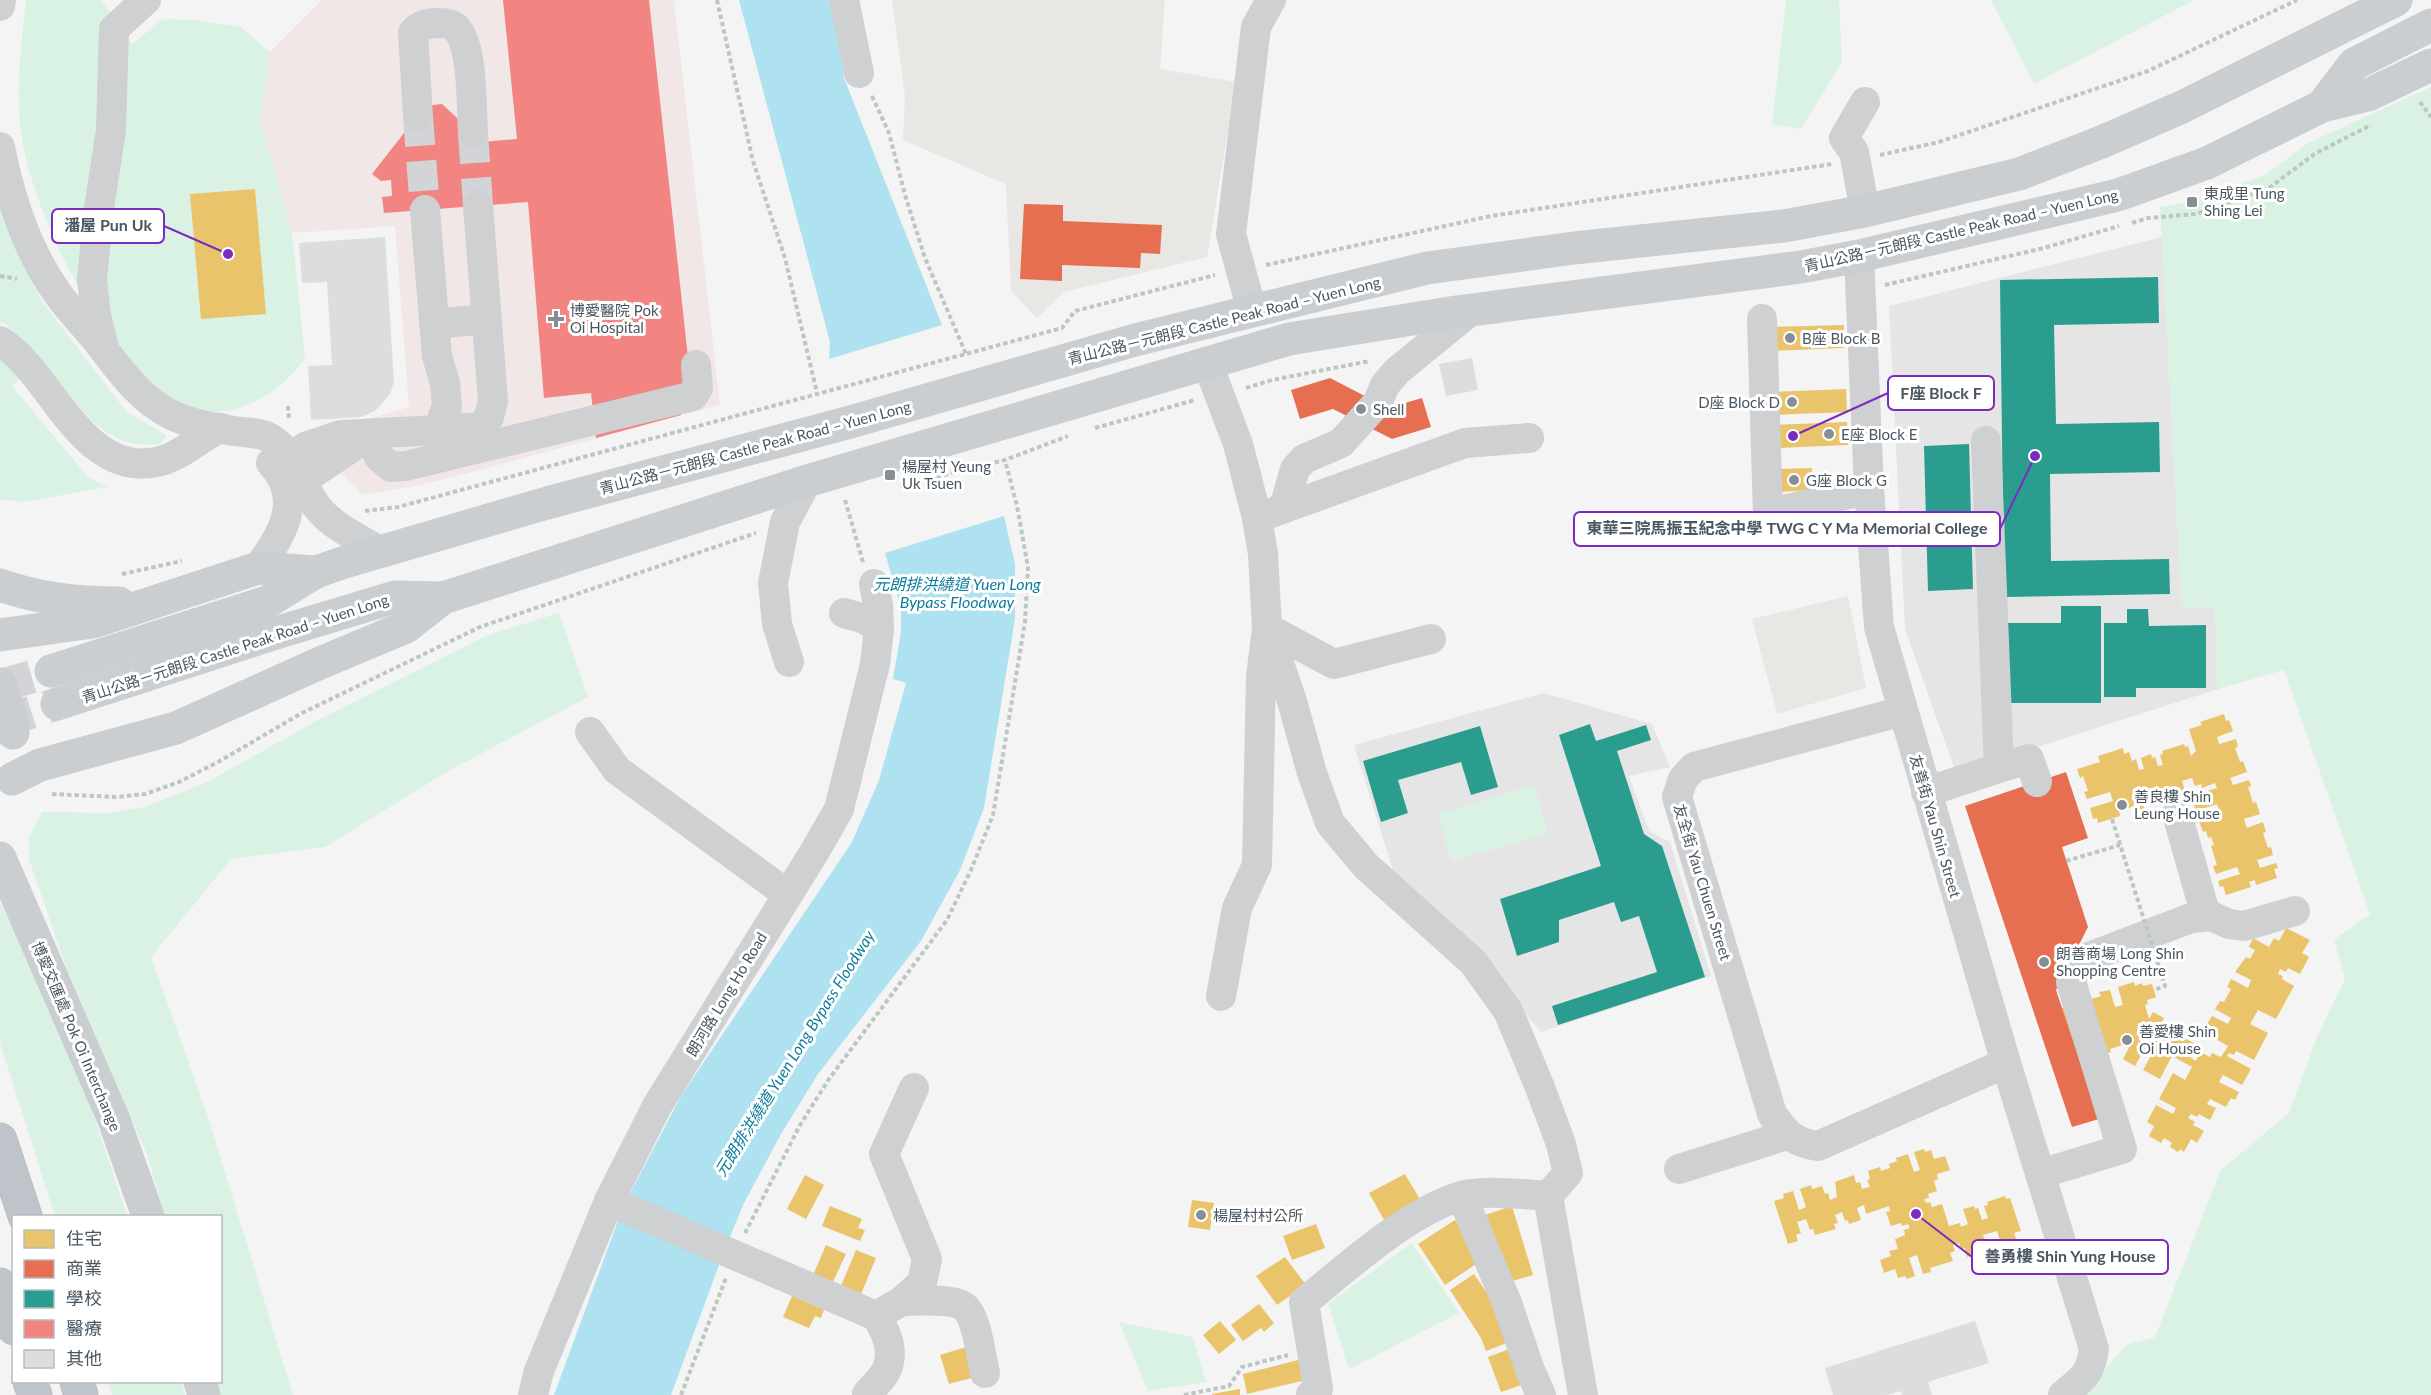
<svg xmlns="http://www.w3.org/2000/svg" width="2431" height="1395" font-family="Lato,'Noto Sans TC',sans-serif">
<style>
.commercial{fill:#e8e7e3}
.education{fill:#e6e5e6}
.medical{fill:#f1e7e6}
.green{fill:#d9f2e3}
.water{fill:#aee2f0}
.homes{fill:#e9c46a}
.shops{fill:#e76f51}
.schools{fill:#2a9d8f}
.health{fill:#f28482}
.building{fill:#ddddde}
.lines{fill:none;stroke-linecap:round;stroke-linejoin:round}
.minor-tunnel{stroke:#d2d4d7;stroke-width:30;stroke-dasharray:30 15;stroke-linecap:butt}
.major-tunnel{stroke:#d2d4d7;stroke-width:33;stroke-dasharray:33 16;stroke-linecap:butt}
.highway-casing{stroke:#b9bec3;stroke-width:35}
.path{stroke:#bcc7c4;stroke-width:4;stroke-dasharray:4.5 3;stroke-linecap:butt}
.minor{stroke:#ced0d2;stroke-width:30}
.major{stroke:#caced1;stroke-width:33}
.highway{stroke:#bec4c9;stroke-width:33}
.path-bridge{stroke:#bcc7c4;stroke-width:4;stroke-dasharray:4.5 3;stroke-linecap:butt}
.major-bridge{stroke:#caced1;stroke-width:33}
.poi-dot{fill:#868d94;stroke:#fff;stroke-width:2}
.labels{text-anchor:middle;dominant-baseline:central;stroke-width:6;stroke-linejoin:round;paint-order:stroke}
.poi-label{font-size:15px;fill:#4a5661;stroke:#fff;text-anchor:start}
.street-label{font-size:15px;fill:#4a5661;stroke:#fff}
.water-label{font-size:16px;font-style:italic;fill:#0c7c9b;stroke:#fff}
.leader{fill:none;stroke:#7b2cbf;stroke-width:2}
.callout-dot{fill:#7b2cbf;stroke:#fff;stroke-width:2}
.callout{fill:#fff;stroke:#7b2cbf;stroke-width:2}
.callout-label{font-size:16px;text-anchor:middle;font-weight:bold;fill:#4a5661}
</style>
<rect width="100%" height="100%" fill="#f4f4f4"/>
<g class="commercial">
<polygon points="892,0 1165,0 1160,69 1236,82 1207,257 1064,292 1037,318 1011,291 1006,184 903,140 905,96"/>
<polygon points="1848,596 1866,688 1777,714 1752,619"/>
</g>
<g class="education">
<polygon points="2162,237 2182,606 2215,608 2218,689 1956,773 1905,629 1889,306"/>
<polygon points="1544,693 1652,724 1670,767 1629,776 1649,831 1670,842 1711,976 1541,1032 1503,988 1398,887 1354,745"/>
</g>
<polygon class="medical" points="322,0 674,0 720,405 457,476 416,486 363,495 300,433 332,423 372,418 409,407 395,226 292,233 260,120 270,52"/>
<g class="green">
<path d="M26 0H101L132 44 163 19 193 20 241 27 270 52 260 120 292 233 305 359C280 391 243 417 201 411 194 409 184 410 179 406 171 402 164 394 158 388 98 337 47 239 27 163 13 110 20 53 26 0Z"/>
<polygon points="1786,0 1839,0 1842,62 1801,129 1772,124"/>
<polygon points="1991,0 2194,0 2034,84"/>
<polygon points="2431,87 2431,1395 2083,1395 2126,1345 2155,1337 2221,1170 2289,1113 2317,1037 2345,979 2334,940 2370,914 2284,670 2218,689 2215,608 2182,606 2160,207 2188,202 2265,175 2308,143"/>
<path d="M0 202 5 224 40 299 126 411 167 436 160 444C98 452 74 395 39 356 29 345 17 335 6 324L0 323Z"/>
<polygon points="0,355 21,377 12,386 88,477 108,487 23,502 0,499"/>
<polygon points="559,613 588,697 450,770 325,847 231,859 151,957 209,1120 293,1395 220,1395 216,1382 220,1382 220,1216 165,1216 147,1155 67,970 29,859 29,837 42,812 108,813 145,807 208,782 314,722 488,635"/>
<polygon points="1534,785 1548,833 1452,861 1437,814"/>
<polygon points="0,902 26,953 87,1095 127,1216 55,1216 0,1043"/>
<polygon points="1412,1243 1459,1313 1349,1369 1328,1304"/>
<polygon points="1119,1322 1193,1337 1206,1382 1148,1391"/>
<polygon points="108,1382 181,1382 185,1395 112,1395"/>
</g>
<g class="water">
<polygon points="739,0 833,0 844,78 942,325 829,359 830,342"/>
<polygon points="1004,516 1015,564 1015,619 984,808 960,870 921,941 818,1074 781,1134 744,1203 725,1249 671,1395 554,1395 623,1207 681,1096 852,842 879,780 906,683 893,679 901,632 901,608 885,553"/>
</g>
<g class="homes">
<polygon points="255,189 266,314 201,319 190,194"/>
<polygon points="1844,325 1844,348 1772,351 1771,327"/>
<polygon points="1846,389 1847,412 1774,415 1773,392"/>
<polygon points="1847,422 1848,445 1775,448 1774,425"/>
<polygon points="1812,468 1812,490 1776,492 1775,469"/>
<polygon points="2224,714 2226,721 2229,720 2233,731 2217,737 2219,744 2236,739 2238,747 2235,748 2240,762 2243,761 2247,772 2230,778 2233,785 2249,780 2251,786 2248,787 2253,803 2256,802 2260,814 2244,819 2247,828 2263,822 2266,832 2263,833 2268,848 2271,847 2273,855 2257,860 2260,868 2276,863 2278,868 2274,869 2277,878 2256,885 2255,880 2249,882 2251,887 2226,895 2223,886 2220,887 2218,881 2240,874 2237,867 2216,874 2213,866 2217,865 2211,846 2214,845 2211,837 2208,838 2206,831 2203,832 2199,821 2220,814 2217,804 2196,811 2193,802 2196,801 2194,795 2217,788 2215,783 2202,788 2201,784 2195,786 2192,778 2182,781 2186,795 2176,798 2174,793 2160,798 2162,803 2153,805 2148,791 2140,794 2144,808 2136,811 2135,806 2119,811 2120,816 2098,823 2097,818 2093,819 2090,808 2113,801 2110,792 2087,799 2084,792 2088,791 2083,776 2080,778 2077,769 2100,762 2098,756 2123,748 2124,754 2129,752 2132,761 2136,759 2139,770 2144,769 2141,758 2151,754 2152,758 2155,757 2158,766 2163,765 2160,755 2163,754 2162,751 2184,744 2185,747 2188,746 2191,756 2196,751 2189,729 2202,725 2200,722"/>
<polygon points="2286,928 2310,940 2302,953 2309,957 2300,974 2288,968 2286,972 2280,969 2278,974 2283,976 2282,979 2294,986 2276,1019 2258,1010 2250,1024 2268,1033 2254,1060 2236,1051 2234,1055 2229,1053 2227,1056 2251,1069 2242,1085 2223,1075 2219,1082 2239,1092 2235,1100 2231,1098 2226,1107 2210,1099 2207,1104 2216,1108 2210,1120 2199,1114 2197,1117 2191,1114 2188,1118 2195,1122 2193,1125 2204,1131 2197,1143 2191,1139 2184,1152 2180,1149 2178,1152 2170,1147 2172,1143 2164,1138 2161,1143 2149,1136 2154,1126 2147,1122 2156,1105 2173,1114 2176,1108 2159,1099 2173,1073 2185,1080 2192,1067 2172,1056 2160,1079 2143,1070 2153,1052 2145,1048 2135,1066 2123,1059 2132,1042 2110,1049 2111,1052 2097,1056 2070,1061 2068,1054 2060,1057 2057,1045 2064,1042 2063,1039 2070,1037 2069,1033 2062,1035 2061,1032 2053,1034 2049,1020 2057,1018 2055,1010 2101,996 2099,992 2110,990 2115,1007 2123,1005 2118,987 2134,982 2135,986 2142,983 2143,986 2152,984 2156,997 2147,1000 2148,1004 2145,1005 2149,1019 2153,1012 2164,1018 2155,1036 2164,1041 2173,1023 2190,1032 2186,1039 2194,1043 2193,1045 2197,1047 2191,1058 2196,1061 2200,1052 2210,1057 2212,1053 2221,1057 2228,1046 2207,1034 2211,1026 2207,1024 2212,1016 2228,1024 2231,1018 2215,1009 2220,1001 2224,1002 2231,989 2227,987 2231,979 2248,988 2251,980 2235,972 2246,957 2250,959 2255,950 2249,947 2253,938 2269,947 2274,938 2279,941"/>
<polygon points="1924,1149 1925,1152 1931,1150 1934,1159 1945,1156 1950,1170 1937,1174 1938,1179 1934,1181 1937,1191 1928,1194 1929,1198 1924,1199 1926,1203 1930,1202 1932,1207 1942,1204 1949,1226 1960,1223 1961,1227 1968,1224 1963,1209 1974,1206 1975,1209 1978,1208 1982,1220 1988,1218 1984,1206 1988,1205 1987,1202 2005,1196 2006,1199 2010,1198 2021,1231 2014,1233 2017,1241 2009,1244 2010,1247 2003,1250 1997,1231 1983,1235 1989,1254 1984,1256 1982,1252 1967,1257 1965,1248 1961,1249 1959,1243 1953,1245 1955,1251 1950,1253 1953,1261 1930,1268 1931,1272 1923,1274 1917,1255 1909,1258 1915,1276 1907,1279 1905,1276 1898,1278 1895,1269 1884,1273 1880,1260 1891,1256 1889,1251 1898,1249 1895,1239 1905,1235 1904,1230 1910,1228 1908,1224 1902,1226 1901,1223 1891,1226 1886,1212 1890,1211 1889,1206 1866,1214 1864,1205 1857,1208 1861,1220 1849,1224 1848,1220 1845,1221 1842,1212 1835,1215 1838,1223 1834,1224 1836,1229 1815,1235 1813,1229 1810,1230 1806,1219 1797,1222 1801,1233 1796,1235 1798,1241 1788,1244 1774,1201 1784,1198 1783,1194 1793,1191 1799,1210 1806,1207 1800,1189 1811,1185 1812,1189 1822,1186 1825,1194 1828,1193 1830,1200 1837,1197 1835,1182 1854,1175 1856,1183 1860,1182 1862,1189 1870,1187 1867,1180 1870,1179 1868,1171 1880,1167 1881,1171 1890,1168 1889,1164 1897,1161 1896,1158 1908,1154 1914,1172 1920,1170 1914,1152"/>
<polygon points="1405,1174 1421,1201 1384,1220 1369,1193"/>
<polygon points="805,1175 824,1185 806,1219 787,1209"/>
<polygon points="1192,1200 1214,1203 1210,1230 1188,1227"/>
<polygon points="830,1206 862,1219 858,1228 865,1230 860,1241 822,1226"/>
<polygon points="1512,1206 1533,1275 1506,1283 1485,1215"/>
<polygon points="1455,1220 1482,1260 1445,1285 1418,1244"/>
<polygon points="1316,1224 1325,1248 1292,1260 1283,1236"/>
<polygon points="826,1245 846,1254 830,1288 811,1280"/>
<polygon points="856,1250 876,1258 861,1294 841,1286"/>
<polygon points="1285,1257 1306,1285 1277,1305 1256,1276"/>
<polygon points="1474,1274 1504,1318 1512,1341 1486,1351 1481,1338 1450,1290"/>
<polygon points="793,1294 825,1307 821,1318 815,1316 809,1328 783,1317"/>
<polygon points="1259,1304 1274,1323 1264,1332 1261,1328 1243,1341 1231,1325"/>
<polygon points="1220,1321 1236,1340 1219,1354 1203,1335"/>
<polygon points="966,1347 975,1377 949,1384 940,1355"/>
<polygon points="1512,1348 1524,1384 1501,1392 1488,1357"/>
<polygon points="1302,1359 1306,1380 1247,1394 1243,1374"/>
<polygon points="1240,1389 1240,1395 1212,1395 1212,1394"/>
</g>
<g class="shops">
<polygon points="1024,204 1063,205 1063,221 1162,225 1160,254 1141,253 1140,268 1062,265 1062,281 1020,279"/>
<polygon points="1330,378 1388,408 1422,398 1431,427 1392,439 1333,409 1300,419 1291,390"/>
<polygon points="2066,772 2088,838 2062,847 2088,927 2056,990 2099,1119 2072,1127 1965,806"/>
</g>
<g class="schools">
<polygon points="2158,277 2159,323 2054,325 2056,424 2159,422 2160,472 2050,474 2051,561 2169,559 2170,594 2004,597 2000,280"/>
<polygon points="1969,444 1973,589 1928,591 1924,446"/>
<polygon points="2061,606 2101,606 2101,703 2002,703 2002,623 2061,623"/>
<polygon points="2127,609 2148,609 2149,626 2206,625 2206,688 2136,688 2136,697 2104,697 2104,623 2127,623"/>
<polygon points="1590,724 1596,741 1646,725 1651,740 1617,751 1644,834 1662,846 1705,977 1558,1025 1552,1006 1657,972 1639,916 1621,922 1614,902 1559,920 1559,942 1517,956 1500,899 1601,866 1559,735"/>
<polygon points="1480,726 1498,787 1471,795 1461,762 1398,780 1408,813 1381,822 1363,761"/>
</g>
<polygon class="health" points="503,0 649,0 691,385 677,387 681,415 596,438 591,393 544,398 528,202 384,213 382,197 392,196 391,180 381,181 372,174 425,106 442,104 483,142 517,139"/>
<g class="building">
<polygon points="385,237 394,382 390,394 375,411 361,417 311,420 308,366 332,365 327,282 302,283 299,243"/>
<polygon points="1472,358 1478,390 1446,396 1439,364"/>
<polygon points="1975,1321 1989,1363 1928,1382 1932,1395 1902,1395 1900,1391 1887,1395 1833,1395 1825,1368"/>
</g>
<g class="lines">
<g class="minor-tunnel">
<polyline points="418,116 425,210"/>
<polyline points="473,133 478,205"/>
</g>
<g class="major-tunnel">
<polyline points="0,686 51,671"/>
<polyline points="0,722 57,704"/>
</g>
<defs>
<g id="highway">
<polyline points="0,1140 25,1216"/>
<polyline points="0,1285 14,1328"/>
<polyline points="30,1382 35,1395"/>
<polyline points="77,1382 81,1395"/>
</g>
</defs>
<use href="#highway" class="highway-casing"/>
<g class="path">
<polyline points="717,0 753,161 785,258 817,393"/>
<polyline points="872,96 889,133 905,195 925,258 966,354"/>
<polyline points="2420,102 2431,117"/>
<polyline points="1880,155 1939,142 2148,71 2297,0"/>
<polyline points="2132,223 2148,218 2196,214 2269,188 2316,153 2371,125"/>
<polyline points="1266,265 1491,216 1832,164"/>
<polyline points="0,276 17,279"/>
<polyline points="1885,285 2044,248 2119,226"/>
<polyline points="1246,388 1272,380 1370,361"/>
<polyline points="288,406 289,420"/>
<polyline points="1095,428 1195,400"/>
<polyline points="900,486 1005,460 1068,436"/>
<polyline points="845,500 863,562"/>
<polyline points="365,511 398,507 1062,328 1075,311 1215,275"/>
<polyline points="122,574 182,561"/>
<polyline points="52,794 116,797 145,794 179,782 218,762 302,713 480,627 756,533"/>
<polyline points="2066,861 2120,845"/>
<polyline points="745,1233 800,1125 829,1079 947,920 971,870 993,815 1025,622 1028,567 1017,506 1005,460"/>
<polyline points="681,1395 726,1278"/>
<polyline points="1184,1395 1229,1386 1242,1367 1288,1355"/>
</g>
<g class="minor">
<polyline points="844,0 859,73"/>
<polyline points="0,6 1,0"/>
<polyline points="1865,102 1844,138 1854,152 1865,211"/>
<path d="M418 116 413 33C419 25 427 23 437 23 443 23 450 23 455 27 474 45 471 107 473 133"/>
<path d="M0 147C10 198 27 251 58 294 72 314 90 330 104 350 122 373 141 399 168 413 188 424 212 427 234 431 247 433 262 432 273 440 293 452 302 486 315 504 330 526 359 538 381 552"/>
<polyline points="425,210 437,356 445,383 447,406 438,430 480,427 489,417 493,401 478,205"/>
<path d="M1859 256 1869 489 1879 627 2006 1063 2094 1349C2091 1374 2082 1379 2063 1395"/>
<polyline points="1252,311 1231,234 1256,27 1271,0"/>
<polyline points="1762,319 1768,514 1869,489"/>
<polyline points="434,324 486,319"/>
<path d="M0 341C53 374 83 482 161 461 183 455 200 437 221 428"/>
<polyline points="103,344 96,315 92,280 98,215 111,130 114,29 146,0"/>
<polyline points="1207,362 1238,444 1257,518 1263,554 1267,628 1292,701 1312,773 1330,823 1366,866 1473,962 1508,1011 1539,1085 1561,1144 1568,1173 1548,1196"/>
<polyline points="370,435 379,457 391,467 406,466 693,396 698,388 696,365"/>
<polyline points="277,469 305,447 341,435 438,430"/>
<polyline points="286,488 303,480 367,437"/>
<polyline points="1284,508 1295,469 1304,459 1341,443 1378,402 1385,385 1397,371 1473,309"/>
<polyline points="1257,518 1465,443 1529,438"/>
<path d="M258 568C282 536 305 498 271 463"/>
<polyline points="844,613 865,619 879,629"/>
<polyline points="789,662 777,624 773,583 785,522 807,481"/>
<path d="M1903 711 1694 767 1683 779 1677 797 1772 1114C1787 1134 1792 1142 1818 1146L2006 1063"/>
<polyline points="590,732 617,770 787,894"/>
<polyline points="1999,768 2029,759 2037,782"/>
<polyline points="1926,792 1999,768 1986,441"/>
<polyline points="2177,814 2206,916"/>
<polyline points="1221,996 1237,908 1257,865 1261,677 1267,628 1334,664 1431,639"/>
<polyline points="1679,1169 1787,1135"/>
<polyline points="2040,1174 2122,1149 2071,982 2076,968 2089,957 2191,918 2211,916 2229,924 2244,926 2295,911"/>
<polyline points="1462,1196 1507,1303 1530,1370 1541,1395"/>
<polyline points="1548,1196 1583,1395"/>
<polyline points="609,1201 876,1316 902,1301 922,1283 927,1259 884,1154 914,1088"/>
<path d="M902 1301C917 1301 951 1298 963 1306 977 1315 981 1357 985 1373"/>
<path d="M867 1394C873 1387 882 1379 886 1371 895 1352 886 1331 876 1316"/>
<polyline points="533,1395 539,1371 609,1201 657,1106 815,851 839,809 875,664 879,629 878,605 874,584"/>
<path d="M1311 1395 1318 1389 1304 1302C1349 1266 1406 1213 1461 1196 1484 1190 1523 1194 1548 1196"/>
</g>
<g class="major">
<polyline points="2322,106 2354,64 2431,25"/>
<path d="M0 585C39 599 78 603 119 603"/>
<polyline points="0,635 93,622 258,568 316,572"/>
<polyline points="51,671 267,602 316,572 345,562 547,503 854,421 1135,340 1427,268 1574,248 1784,226 1865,211 2019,174 2104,141 2182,107 2396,0"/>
<polyline points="57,704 279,632 395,597 443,598 807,481 1289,339 1456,312 1801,267 1859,256 2118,195 2207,163 2322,106 2368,95 2431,65"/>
<polyline points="12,779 40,765 176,728 320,663 406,627 443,598"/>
<polyline points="0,858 114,1120 148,1216"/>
<polyline points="200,1382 204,1395"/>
</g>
<use href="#highway" class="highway"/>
<polyline class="path-bridge" points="2112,819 2165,986 2154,990"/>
<polyline class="major-bridge" points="0,684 12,719 13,733"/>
</g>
<g class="poi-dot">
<rect x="2186" y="196" width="12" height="12" rx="3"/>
<path d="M553 310h6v6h6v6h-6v6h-6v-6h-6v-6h6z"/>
<circle cx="1790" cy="338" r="6"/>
<circle cx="1792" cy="402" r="6"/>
<circle cx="1361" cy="409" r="6"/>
<circle cx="1829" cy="434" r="6"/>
<rect x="884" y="469" width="12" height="12" rx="3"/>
<circle cx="1794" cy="480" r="6"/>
<circle cx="2122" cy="805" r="6"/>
<circle cx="2044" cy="962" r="6"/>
<circle cx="2127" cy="1040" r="6"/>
<circle cx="1201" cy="1215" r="6"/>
</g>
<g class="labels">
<g class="poi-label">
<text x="2204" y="193">東成里 Tung<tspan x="2204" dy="17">Shing Lei</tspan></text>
<text x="570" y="310">博愛醫院 Pok<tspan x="570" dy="17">Oi Hospital</tspan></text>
<text x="1802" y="338">B座 Block B</text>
<text x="1780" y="402" text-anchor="end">D座 Block D</text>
<text x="1373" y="409">Shell</text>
<text x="1841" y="434">E座 Block E</text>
<text x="902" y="466">楊屋村 Yeung<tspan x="902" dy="17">Uk Tsuen</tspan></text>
<text x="1806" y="480">G座 Block G</text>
<text x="2134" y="796">善良樓 Shin<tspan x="2134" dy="17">Leung House</tspan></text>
<text x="2056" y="953">朗善商場 Long Shin<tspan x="2056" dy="17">Shopping Centre</tspan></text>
<text x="2139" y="1031">善愛樓 Shin<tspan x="2139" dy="17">Oi House</tspan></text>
<text x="1213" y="1215">楊屋村村公所</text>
</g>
<g class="street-label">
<text transform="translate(1961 230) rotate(-13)">青山公路－元朗段 Castle Peak Road – Yuen Long</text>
<text transform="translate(1224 320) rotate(-14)">青山公路－元朗段 Castle Peak Road – Yuen Long</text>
<text transform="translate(755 447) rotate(-15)">青山公路－元朗段 Castle Peak Road – Yuen Long</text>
<text transform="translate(235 648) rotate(-18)">青山公路－元朗段 Castle Peak Road – Yuen Long</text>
<text transform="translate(1936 826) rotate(74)">友善街 Yau Shin Street</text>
<text transform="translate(1703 882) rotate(73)">友全街 Yau Chuen Street</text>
<text transform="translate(726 994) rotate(-59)">朗河路 Long Ho Road</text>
<text transform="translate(77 1036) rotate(67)">博愛交匯處 Pok Oi Interchange</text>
</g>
<g class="water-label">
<text x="957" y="583">元朗排洪繞道 Yuen Long<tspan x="957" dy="18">Bypass Floodway</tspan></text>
<text transform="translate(794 1053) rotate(-58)">元朗排洪繞道 Yuen Long Bypass Floodway</text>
</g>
</g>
<path class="leader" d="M228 254L164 226M1793 436L1888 393M2035 456L2000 529M1916 1214L1972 1257"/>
<g class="callout-dot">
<circle cx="228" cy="254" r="6"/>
<circle cx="1793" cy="436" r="6"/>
<circle cx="2035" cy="456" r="6"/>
<circle cx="1916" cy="1214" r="6"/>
</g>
<g class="callout">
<rect x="52" y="209" width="112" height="34" rx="6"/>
<rect x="1888" y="376" width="106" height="34" rx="6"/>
<rect x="1574" y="512" width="426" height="34" rx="6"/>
<rect x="1972" y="1240" width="196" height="34" rx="6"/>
</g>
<g class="callout-label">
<text x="108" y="231">潘屋 Pun Uk</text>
<text x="1941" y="399">F座 Block F</text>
<text x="1787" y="534">東華三院馬振玉紀念中學 TWG C Y Ma Memorial College</text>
<text x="2070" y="1262">善勇樓 Shin Yung House</text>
</g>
<rect x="12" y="1215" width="210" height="168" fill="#ffffff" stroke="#b7bbc0" stroke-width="1.5"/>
<rect x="24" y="1230" width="30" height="18" fill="#e9c46a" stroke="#b7bbc0" stroke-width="1.5"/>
<text x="66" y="1245" font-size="18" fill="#4a5661">住宅</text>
<rect x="24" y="1260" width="30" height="18" fill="#e76f51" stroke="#b7bbc0" stroke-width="1.5"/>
<text x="66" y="1275" font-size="18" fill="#4a5661">商業</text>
<rect x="24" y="1290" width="30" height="18" fill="#2a9d8f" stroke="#b7bbc0" stroke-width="1.5"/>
<text x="66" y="1305" font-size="18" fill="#4a5661">學校</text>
<rect x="24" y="1320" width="30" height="18" fill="#f28482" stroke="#b7bbc0" stroke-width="1.5"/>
<text x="66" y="1335" font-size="18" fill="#4a5661">醫療</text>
<rect x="24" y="1350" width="30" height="18" fill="#ddddde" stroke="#b7bbc0" stroke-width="1.5"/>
<text x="66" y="1365" font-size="18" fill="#4a5661">其他</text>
</svg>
